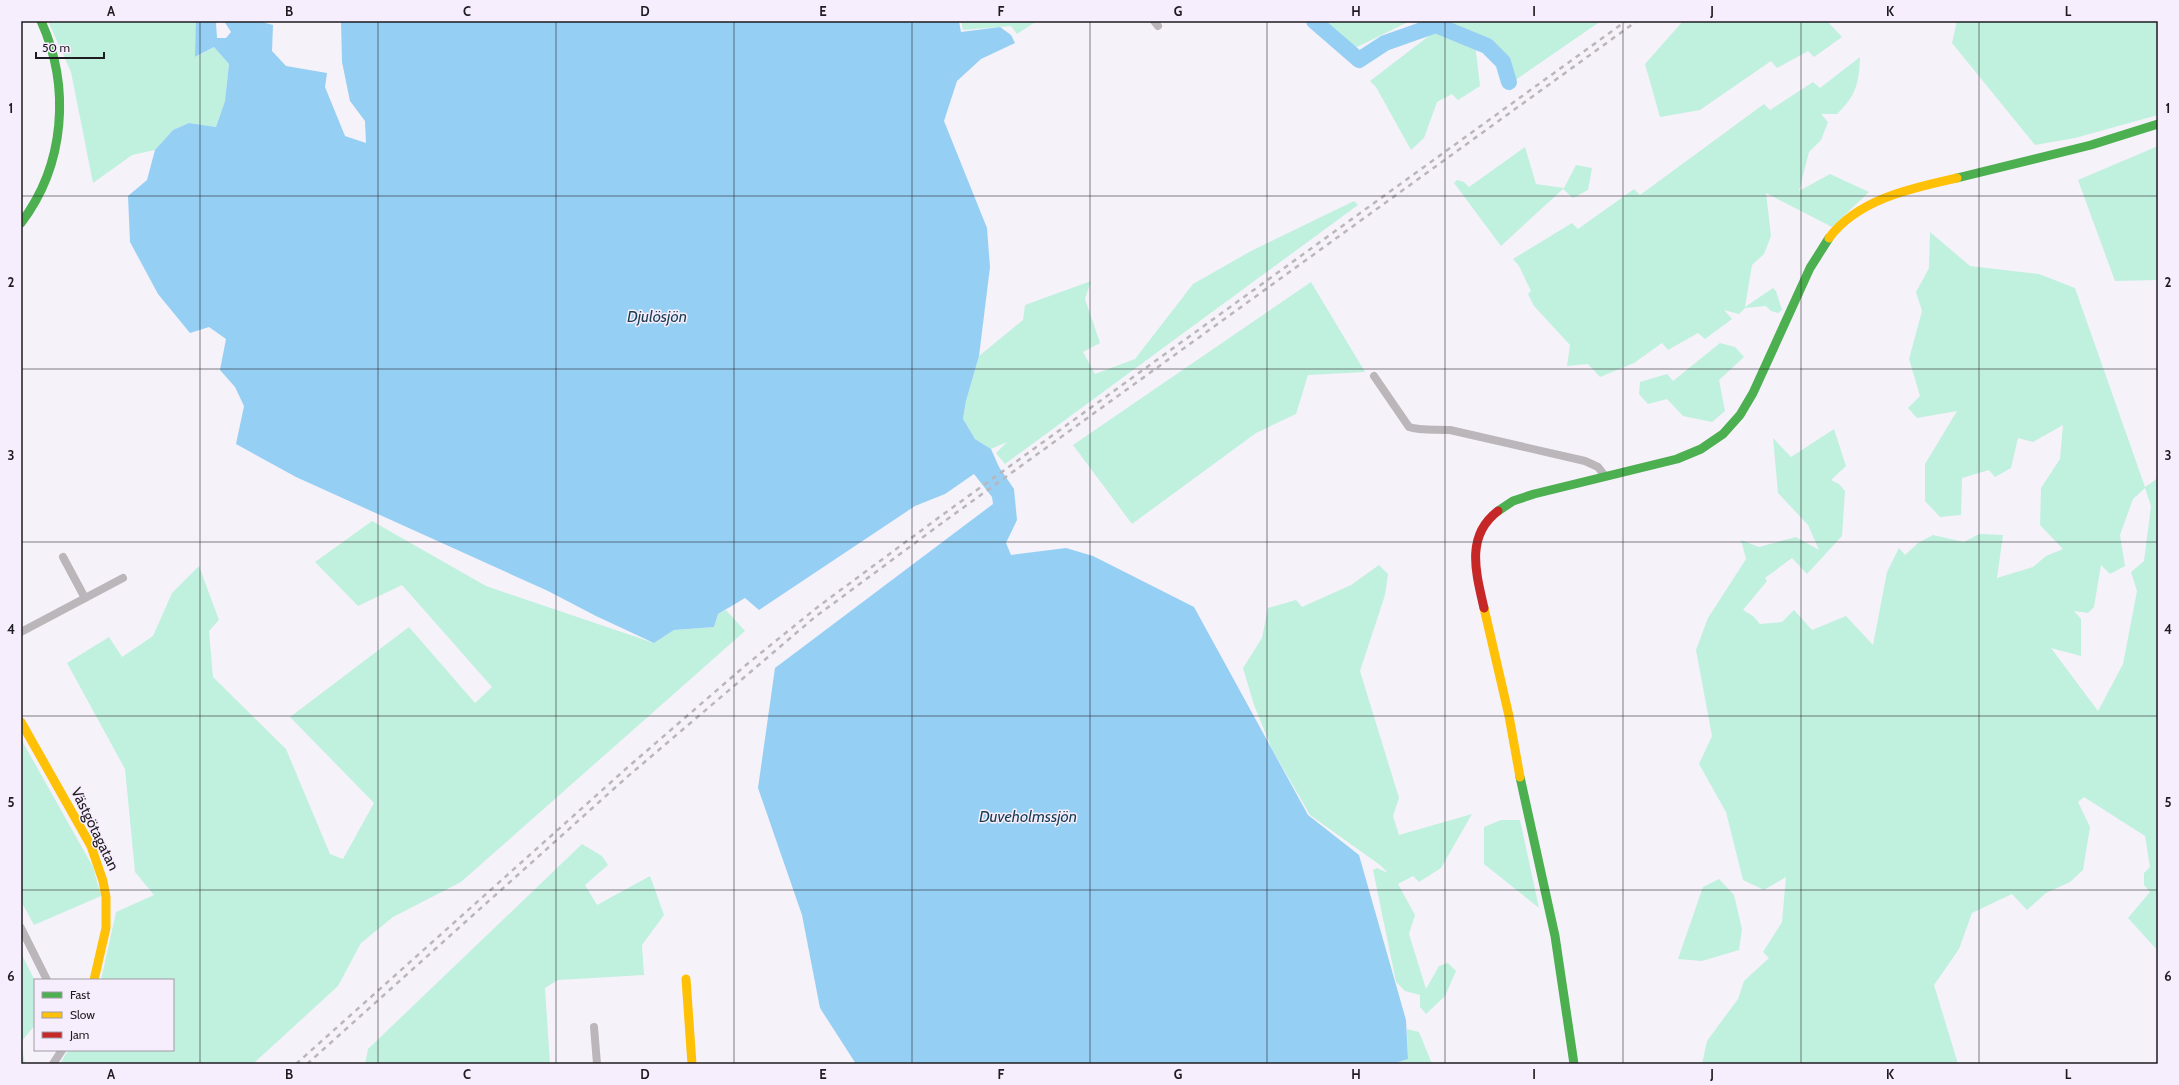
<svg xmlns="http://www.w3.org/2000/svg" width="2179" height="1085" font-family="Cabin,sans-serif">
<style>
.green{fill:#c0f0de;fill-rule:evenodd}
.water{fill:#95cff4}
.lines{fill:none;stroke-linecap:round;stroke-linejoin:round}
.river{stroke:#95cff4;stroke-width:16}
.street{stroke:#bab6b9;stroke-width:8}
.fast{stroke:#4caf50;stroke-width:9}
.slow{stroke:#ffc107;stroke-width:9}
.jam{stroke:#c62828;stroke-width:9}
.rail{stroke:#bab6ba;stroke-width:2.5;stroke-dasharray:5 5;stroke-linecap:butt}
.grid{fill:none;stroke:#1e1b21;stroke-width:1;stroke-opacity:0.55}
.labels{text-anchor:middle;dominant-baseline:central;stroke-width:3;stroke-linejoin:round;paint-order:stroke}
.street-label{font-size:15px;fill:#1e1b21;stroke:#f7eefd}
.water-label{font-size:16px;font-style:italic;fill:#183d52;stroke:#f7eefd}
.neatline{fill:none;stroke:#1e1b21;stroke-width:1.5}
.grid-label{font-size:13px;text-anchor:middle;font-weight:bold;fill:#1e1b21}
</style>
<rect width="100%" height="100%" fill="#f6f2fa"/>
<g class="green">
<polygon points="48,21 196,21 196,57 214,47 229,64 225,101 216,127 189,123 173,130 155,150 132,155 93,183 71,72"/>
<polygon points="961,21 1037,21 1017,34 1011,26 963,30"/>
<polygon points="1320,21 1601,21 1514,81 1499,52 1478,39 1442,26 1408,22 1355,48"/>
<polygon points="1683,21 1827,21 1842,37 1814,57 1808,51 1777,68 1771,61 1700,110 1660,117 1645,64"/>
<polygon points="1957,21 2158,21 2158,115 2075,138 2035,145 1952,43"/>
<polygon points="1438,29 1475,43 1480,86 1458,100 1452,94 1437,102 1424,138 1411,150 1376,87 1370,81"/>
<path d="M1860 57C1859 82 1857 95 1837 114H1821L1828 122 1821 140 1809 152 1799 191 1830 174 1869 192 1832 227 1766 193 1771 236 1764 254 1752 265 1745 307 1773 288 1776 291 1782 310 1778 313 1771 311 1766 306 1745 308 1739 314 1724 310 1732 319 1705 339 1698 333 1668 350 1662 343 1634 363 1600 377 1588 364 1567 366 1570 345 1534 306 1528 294 1531 291 1519 266 1513 259 1572 223 1578 229 1634 189 1640 195 1764 104 1770 110 1813 82 1820 88Z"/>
<polygon points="2158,146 2158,280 2115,281 2078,180"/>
<polygon points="1525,147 1536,184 1564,188 1576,165 1592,168 1588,190 1573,198 1563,189 1501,246 1454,183 1457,180 1464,182 1469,187"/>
<polygon points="1354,201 1358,205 1005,464 996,453 1007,442 991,449 975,439 963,420 966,401 979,356 1023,320 1025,305 1091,281 1085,299 1100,343 1083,352 1095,374 1135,359 1193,284 1251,251"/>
<path d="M1930 232 1970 266 2039 274 2075 288 2145 487 2158 478V951L2128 918 2150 892 2144 885V873L2150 867 2145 836 2084 797 2078 802 2090 827 2083 870 2070 882 2046 893 2027 910 2012 894 1972 913 1959 949 1934 985 1958 1064H1702L1707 1041 1738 999 1744 981 1769 958 1763 952 1782 922 1786 877 1764 890 1743 880 1726 812 1699 764 1712 736 1696 650 1708 618 1746 559 1741 540 1759 547 1796 537 1819 550 1808 525 1778 493 1773 438 1791 457 1834 429 1846 466 1831 480 1839 484 1845 491 1842 536 1807 574 1792 558 1765 578 1767 581 1743 610 1753 616 1760 624 1782 622 1794 610 1812 630 1846 616 1873 645 1887 572 1899 548 1905 555 1918 543 1933 535 1964 542 1979 534 2003 535 1997 578 2033 567 2046 556 2063 549 2040 525 2041 488 2060 459 2063 425 2033 442 2018 438 2011 468 1995 477 1989 470 1962 478 1961 515 1940 517 1925 501V464L1957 411 1917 418 1908 408 1920 396 1909 359 1922 311 1916 292 1929 268ZM2145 488 2151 506 2144 561 2131 572 2137 591 2123 664 2098 711 2051 648 2081 656V619L2074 611 2088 613 2094 607 2101 565 2110 574 2125 566 2120 535 2133 499Z"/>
<polygon points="1311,282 1365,372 1308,375 1296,414 1256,433 1132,524 1073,445"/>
<polygon points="1720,343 1735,347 1744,357 1719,380 1725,411 1712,422 1683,416 1667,399 1648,404 1639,394 1640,382 1667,374 1673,381"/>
<polygon points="372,521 486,586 654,643 674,630 714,627 718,614 726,610 745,631 461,882 393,917 361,943 338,986 253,1064 60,1064 68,1050 173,1050 173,980 101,980 116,912 154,895 135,872 125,769 67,663 109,637 122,657 153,636 172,593 199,566 219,620 209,631 213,677 286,749 330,854 343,859 374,803 290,717 409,627 475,703 492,687 402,585 358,606 315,562"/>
<polygon points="1379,565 1388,574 1385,595 1360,671 1399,798 1393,816 1399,835 1472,814 1441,868 1419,882 1413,876 1398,884 1415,915 1409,934 1426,989 1439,966 1448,963 1456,971 1445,996 1426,1014 1420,1007 1420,995 1405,991 1396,982 1373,870 1377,868 1388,873 1380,865 1310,815 1272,749 1254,705 1243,668 1262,638 1268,608 1296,600 1302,607 1351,585"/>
<polygon points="21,739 93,867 101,896 34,925 21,901"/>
<polygon points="1501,820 1520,820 1539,908 1484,864 1484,827"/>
<polygon points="582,844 602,856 608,865 585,885 597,905 650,876 664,915 642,945 644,975 558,980 545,988 550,1064 365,1064 368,1049"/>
<polygon points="1719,879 1734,895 1742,929 1739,950 1702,961 1678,959 1703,887"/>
<polygon points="21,953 35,981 35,1025 21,1042 25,1064 21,1064"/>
<polygon points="1407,1029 1419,1032 1432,1064 1392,1064 1408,1059"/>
</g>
<polygon class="water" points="196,21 221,21 216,23 217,38 226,38 231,32 224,21 258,21 273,25 272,51 286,66 327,73 325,87 345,136 366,143 365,121 350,101 342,62 341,21 959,21 961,32 1000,27 1011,35 1015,43 981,59 957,81 944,121 987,228 990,267 979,356 966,401 963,419 975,439 991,449 999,467 1014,489 1017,520 1006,543 1011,555 1066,548 1093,556 1194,607 1308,815 1359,855 1406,1020 1408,1059 1392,1064 856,1064 820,1008 802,915 758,788 775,668 993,504 992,497 974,474 945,494 915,506 759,610 745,598 718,614 714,627 674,630 654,643 596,616 548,591 296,477 236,444 244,406 235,387 220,370 226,339 209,327 190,333 158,294 130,242 128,196 147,180 155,150 173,130 189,123 216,127 225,101 229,64 214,47 195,57"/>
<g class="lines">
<polyline class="river" points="1314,21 1359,60 1385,43 1436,25 1487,46 1503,62 1509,82"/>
<g class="street">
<polyline points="1154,21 1158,26"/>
<path d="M1374 376 1409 427C1420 431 1437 429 1450 430L1585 461 1598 467 1605 476"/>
<polyline points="63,557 85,598"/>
<polyline points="21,632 123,578"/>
<polyline points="21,928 47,980"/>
<polyline points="594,1027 597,1064"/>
<polyline points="53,1064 62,1050"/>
</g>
<g class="fast">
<polyline points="1957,178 2091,145 2158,124"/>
<path d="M21 223C65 165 71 87 41 21"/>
<polyline points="1498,511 1513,501 1534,494 1677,459 1701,449 1723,434 1740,415 1753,393 1810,268 1829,238"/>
<polyline points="1520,777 1555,936 1574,1064"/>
</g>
<g class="slow">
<path d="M1829 238C1858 199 1912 188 1957 178"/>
<polyline points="1484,608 1509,716 1520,777"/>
<polyline points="21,722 91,846 103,881 106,897 106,928 94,980"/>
<polyline points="686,979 692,1064"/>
</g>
<path class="jam" d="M1484 608C1476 573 1465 536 1498 511"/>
<g class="rail">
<polyline points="296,1064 628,767 746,665 819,606 945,513 1626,21"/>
<polyline points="307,1064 627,777 815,617 942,523 1637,21"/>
</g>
</g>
<path class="grid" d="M200 21V1064M378 21V1064M556 21V1064M734 21V1064M912 21V1064M1090 21V1064M1267 21V1064M1445 21V1064M1623 21V1064M1801 21V1064M1979 21V1064M21 196H2158M21 369H2158M21 542H2158M21 716H2158M21 890H2158"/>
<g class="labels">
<g class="street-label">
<text transform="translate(95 829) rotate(64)">Västgötagatan</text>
</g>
<g class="water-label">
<text x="657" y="316">Djulösjön</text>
<text x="1028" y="816">Duveholmssjön</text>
</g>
</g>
<rect width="2179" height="1085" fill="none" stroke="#f7eefd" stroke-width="44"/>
<rect x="34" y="979" width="140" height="72" fill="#f7eefd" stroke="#a09aa5"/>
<rect x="42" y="992" width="20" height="6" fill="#4caf50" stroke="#a09aa5"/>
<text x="70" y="999" font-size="12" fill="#1e1b21">Fast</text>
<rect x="42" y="1012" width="20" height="6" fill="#ffc107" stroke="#a09aa5"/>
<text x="70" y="1019" font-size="12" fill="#1e1b21">Slow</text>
<rect x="42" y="1032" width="20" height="6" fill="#c62828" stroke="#a09aa5"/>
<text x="70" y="1039" font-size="12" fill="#1e1b21">Jam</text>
<path d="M36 52v6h68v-6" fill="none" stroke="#1e1b21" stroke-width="2"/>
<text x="42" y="52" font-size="12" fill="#1e1b21" stroke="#f7eefd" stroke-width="3" paint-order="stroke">50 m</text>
<rect x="22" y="22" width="2135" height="1041" class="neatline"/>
<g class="grid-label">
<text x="111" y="16">A</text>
<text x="289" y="16">B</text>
<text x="467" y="16">C</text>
<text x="645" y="16">D</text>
<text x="823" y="16">E</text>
<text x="1001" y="16">F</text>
<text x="1178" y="16">G</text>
<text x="1356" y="16">H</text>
<text x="1534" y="16">I</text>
<text x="1712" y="16">J</text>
<text x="1890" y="16">K</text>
<text x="2068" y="16">L</text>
<text x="11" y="113">1</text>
<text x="2168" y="113">1</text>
<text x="11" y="287">2</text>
<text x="2168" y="287">2</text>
<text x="11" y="460">3</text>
<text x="2168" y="460">3</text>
<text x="11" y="634">4</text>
<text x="2168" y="634">4</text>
<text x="11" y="807">5</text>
<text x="2168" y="807">5</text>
<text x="11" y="981">6</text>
<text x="2168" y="981">6</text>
<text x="111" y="1079">A</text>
<text x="289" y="1079">B</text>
<text x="467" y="1079">C</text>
<text x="645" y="1079">D</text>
<text x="823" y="1079">E</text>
<text x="1001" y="1079">F</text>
<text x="1178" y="1079">G</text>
<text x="1356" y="1079">H</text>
<text x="1534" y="1079">I</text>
<text x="1712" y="1079">J</text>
<text x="1890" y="1079">K</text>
<text x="2068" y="1079">L</text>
</g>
</svg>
